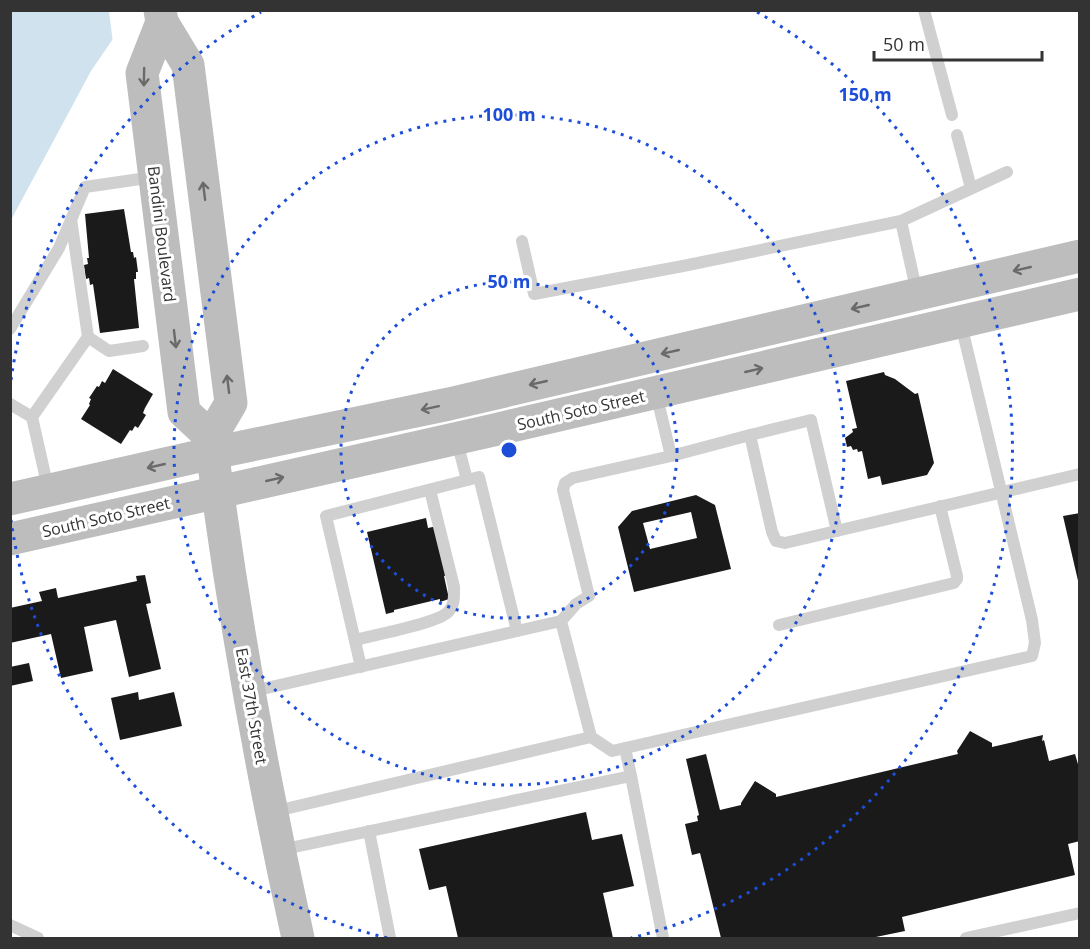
<svg xmlns="http://www.w3.org/2000/svg" width="1090" height="949" font-family="'Open Sans',sans-serif">
<style>
.water{fill:#cfe2ee}
.pier{fill:#fff}
.building{fill:#1a1a1a;fill-rule:evenodd}
.lines{fill:none;stroke-linecap:round;stroke-linejoin:round}
.service{stroke:#d0d0d0;stroke-width:12}
.secondary{stroke:#bdbdbd;stroke-width:33}
.oneway{stroke:#6a6a6a}
.ring{fill:none;stroke:#1d4ed8;stroke-width:3;stroke-dasharray:3 6}
.labels{text-anchor:middle;dominant-baseline:central;stroke-width:6;stroke-linejoin:round;paint-order:stroke}
.street-label{font-size:16px;fill:#333;stroke:#fff}
.centre{fill:#1d4ed8;stroke:#fff;stroke-width:3}
.ring-label{font-size:18px;text-anchor:middle;font-weight:bold;fill:#1d4ed8;stroke:#fff;stroke-width:6;stroke-linejoin:round;paint-order:stroke}
</style>
<rect width="100%" height="100%" fill="#fff"/>
<polygon class="water" points="11,11 132,11 91,71 11,220"/>
<polygon class="pier" points="135,10 134,12 113,43 109,11"/>
<g class="building">
<polygon points="124,209 131,252 133,252 134,258 136,257 138,272 136,272 136,279 134,279 139,328 100,333 93,284 90,285 89,278 86,279 84,265 88,264 87,258 89,258 85,214"/>
<polygon points="113,369 153,394 145,408 143,413 146,415 138,428 135,426 132,431 130,430 121,444 81,419 90,405 89,404 91,399 89,398 97,386 99,387 102,381 105,383"/>
<polygon points="884,372 885,375 895,379 915,394 918,393 934,463 927,475 882,485 880,476 868,479 862,451 858,452 857,449 853,450 851,446 847,447 845,438 853,432 852,429 857,428 846,381"/>
<path d="M696 495 715 505 731 569 634 592 618 527 632 511ZM691 512 697 538 650 549 643 523Z"/>
<polygon points="1080,513 1080,585 1079,585 1063,516"/>
<polygon points="426,518 428,528 437,526 448,575 444,576 449,599 440,602 440,599 394,610 394,612 386,614 367,532"/>
<polygon points="145,575 151,603 146,604 161,669 129,677 116,620 84,627 93,671 61,678 51,634 10,643 10,608 42,601 39,592 56,588 58,598 137,581 136,576"/>
<polygon points="29,663 33,681 10,686 10,667"/>
<polygon points="138,692 139,700 174,692 182,726 120,740 111,698"/>
<polygon points="970,731 992,743 992,747 1043,735 1042,741 1044,740 1049,761 1075,754 1080,771 1080,841 1068,844 1075,875 902,917 905,931 871,938 721,938 700,853 692,855 685,824 698,821 697,816 699,815 686,759 706,754 720,810 741,805 741,803 755,781 776,794 776,797 958,754 957,751"/>
<polygon points="586,812 592,840 622,834 634,886 603,893 613,938 458,938 446,886 429,890 419,849"/>
</g>
<g class="lines">
<g class="service">
<polyline points="924,10 952,115"/>
<polyline points="957,135 971,188"/>
<polyline points="71,219 88,337"/>
<polyline points="901,221 917,293"/>
<polyline points="522,241 534,294 683,266 901,221 1007,172"/>
<polyline points="10,329 59,248 85,187 154,177"/>
<polyline points="656,393 671,456 573,478 565,483 563,490 589,596 576,604 561,621 591,737 612,751 1032,656 1035,643 1032,620 961,324"/>
<polyline points="10,404 32,417 48,488"/>
<polyline points="32,417 88,337 109,351 143,346"/>
<polyline points="750,435 811,420 837,531"/>
<polyline points="457,441 467,480"/>
<polyline points="671,456 750,435 772,532 776,541 785,543 1080,474"/>
<polyline points="779,625 954,583 957,579 957,576 940,506"/>
<polyline points="517,631 561,621"/>
<path d="M355 640C374 635 434 624 447 613 455 606 454 597 454 587L430 490"/>
<polyline points="249,692 517,631 479,477 326,516 361,667"/>
<polyline points="631,776 663,938"/>
<polyline points="272,812 591,737"/>
<polyline points="369,831 390,938"/>
<polyline points="280,850 631,776 625,748"/>
<polyline points="10,925 38,938"/>
<polyline points="966,938 1080,913"/>
</g>
<g class="secondary">
<path d="M160 10 162 22 188 65 231 403 211 437 215 472C236 629 264 784 298 938"/>
<polyline points="162,22 142,73 184,412 211,437"/>
<polyline points="10,499 213,453 449,404 1080,256"/>
<polyline points="10,539 494,430 1080,294"/>
</g>
</g>
<defs><path id="oneway-shaft" d="M-6 0H5M1.5-3L5.5 0L1.5 3" fill="none" stroke-width="1.6" stroke-linecap="round" stroke-linejoin="round" transform="scale(1.5)"/></defs>
<g class="oneway">
<use href="#oneway-shaft" transform="translate(144 77) rotate(91)"/>
<use href="#oneway-shaft" transform="translate(204 191) rotate(-97)"/>
<use href="#oneway-shaft" transform="translate(1022 269) rotate(167)"/>
<use href="#oneway-shaft" transform="translate(860 307) rotate(167)"/>
<use href="#oneway-shaft" transform="translate(175 339) rotate(83)"/>
<use href="#oneway-shaft" transform="translate(670 352) rotate(167)"/>
<use href="#oneway-shaft" transform="translate(754 370) rotate(-13)"/>
<use href="#oneway-shaft" transform="translate(538 383) rotate(167)"/>
<use href="#oneway-shaft" transform="translate(228 384) rotate(-97)"/>
<use href="#oneway-shaft" transform="translate(430 408) rotate(168)"/>
<use href="#oneway-shaft" transform="translate(156 466) rotate(167)"/>
<use href="#oneway-shaft" transform="translate(275 479) rotate(-13)"/>
</g>
<g class="ring">
<circle cx="509" cy="450" r="168"/>
<circle cx="509" cy="450" r="335"/>
<path d="M387 938A503 503 0 0 1 11 520M11 380A503 503 0 0 1 261 12M757 12A503 503 0 0 1 631 938"/>
</g>
<g class="labels">
<g class="street-label">
<text transform="translate(162 234) rotate(83)">Bandini Boulevard</text>
<text transform="translate(581 410) rotate(-13)">South Soto Street</text>
<text transform="translate(106 517) rotate(-13)">South Soto Street</text>
<text transform="translate(252 706) rotate(80)">East 37th Street</text>
</g>
</g>
<circle cx="509" cy="450" r="9" class="centre"/>
<g class="ring-label">
<text x="865" y="101">150 m</text>
<text x="509" y="121">100 m</text>
<text x="509" y="288">50 m</text>
</g>
<rect width="1090" height="949" fill="none" stroke="#333333" stroke-width="24"/>
<path d="M874 51v9h168v-9" fill="none" stroke="#333333" stroke-width="3"/>
<text x="883" y="51" font-size="18" fill="#333333" stroke="#ffffff" stroke-width="4.5" paint-order="stroke">50 m</text>
</svg>
